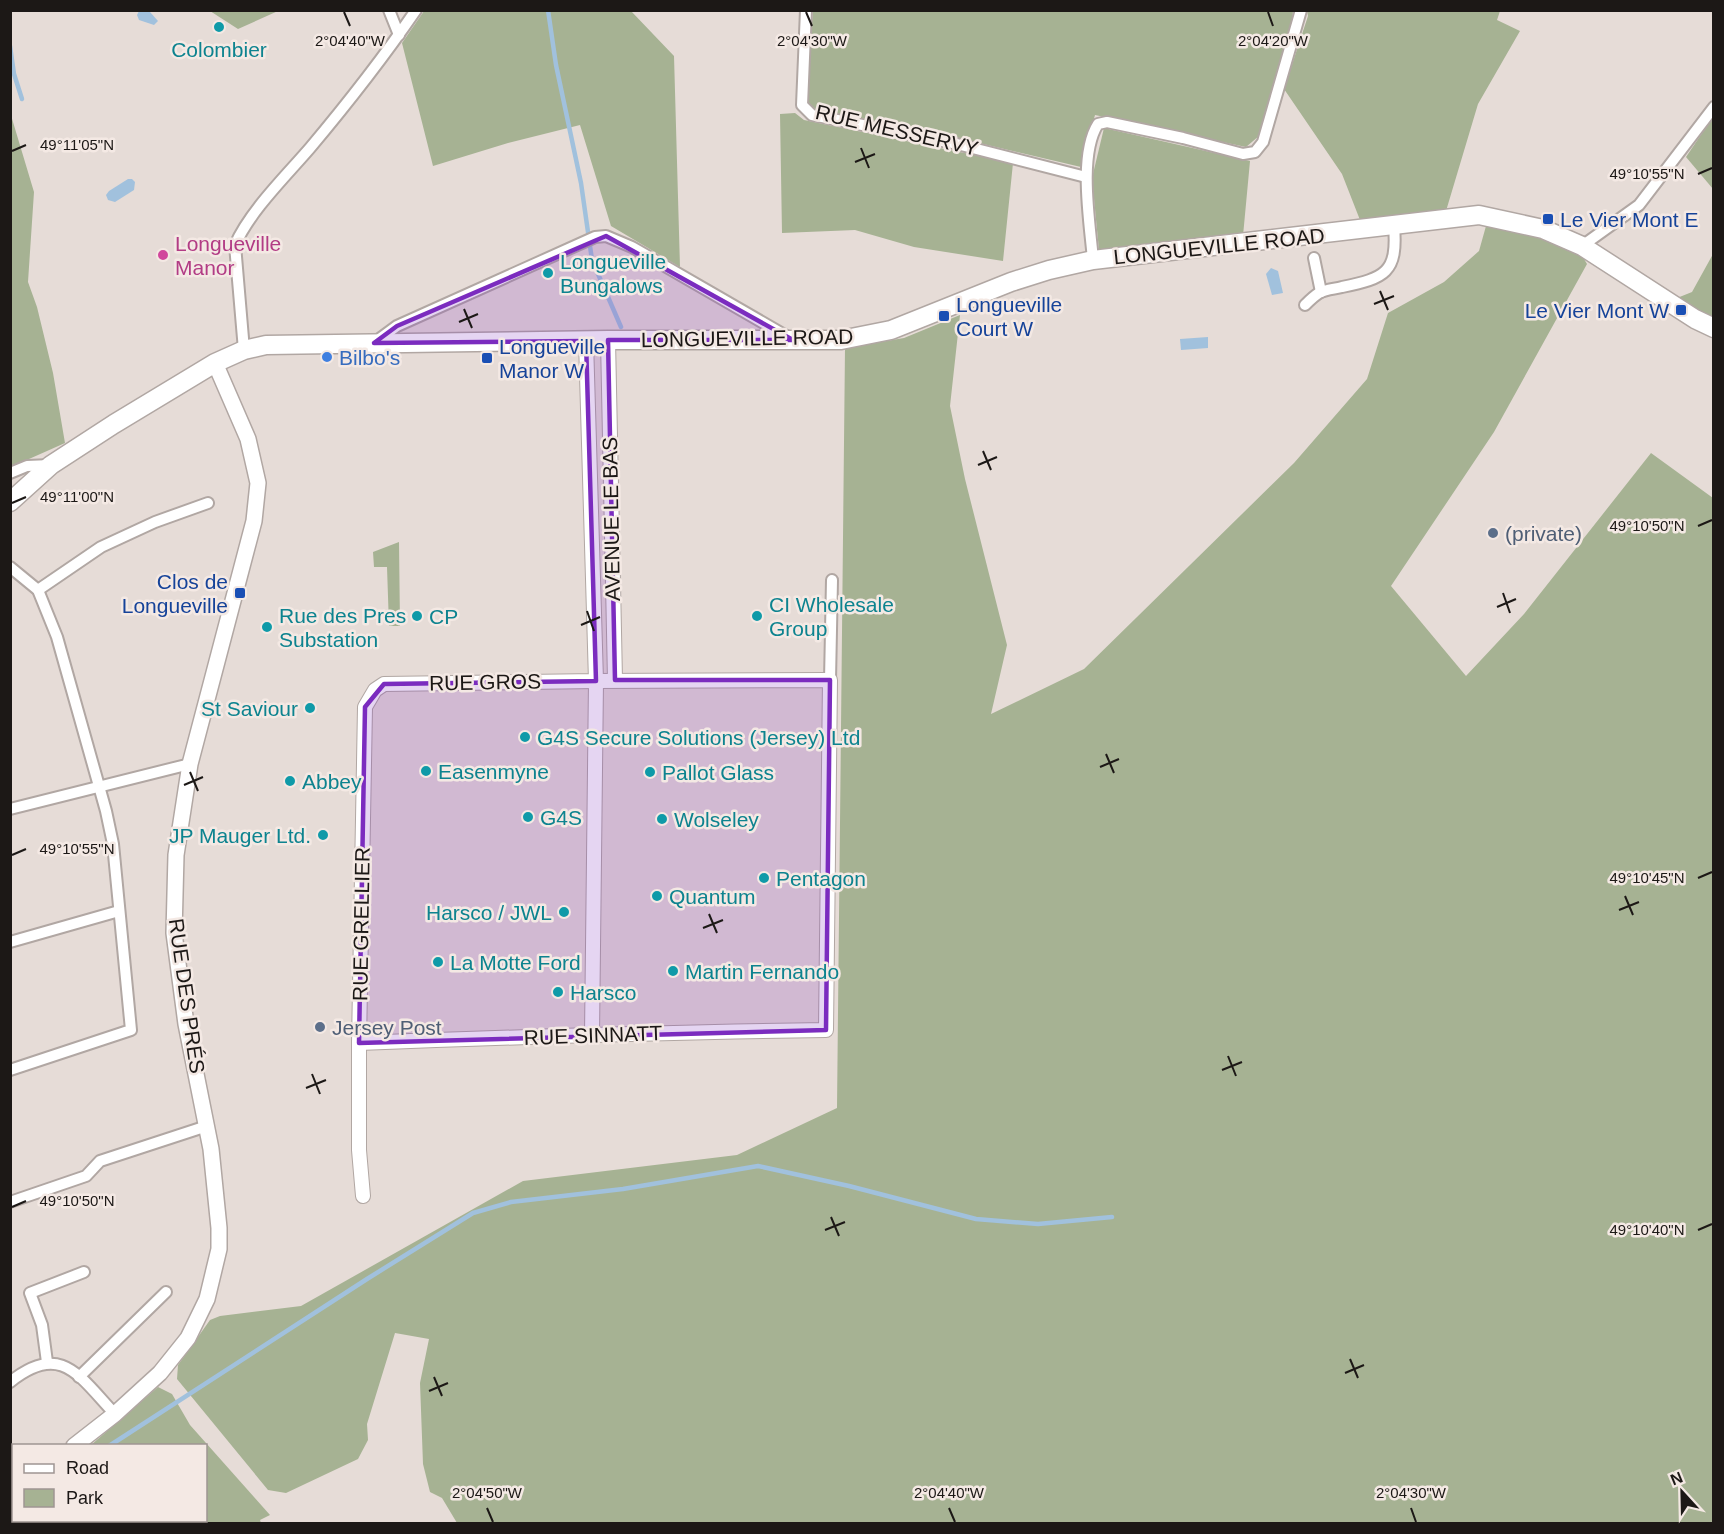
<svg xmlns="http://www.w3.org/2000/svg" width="1724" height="1534" font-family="Helvetica,sans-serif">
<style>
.green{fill:#a6b293}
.water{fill:#a1c1dd}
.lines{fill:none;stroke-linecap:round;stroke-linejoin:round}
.stream{stroke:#a1c1dd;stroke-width:4.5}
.minor-casing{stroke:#b1a7a3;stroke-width:14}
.tertiary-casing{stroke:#b1a7a3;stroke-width:16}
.secondary-casing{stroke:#b1a7a3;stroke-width:18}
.primary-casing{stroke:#b1a7a3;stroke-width:21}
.minor{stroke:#fff;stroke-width:10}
.tertiary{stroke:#fff;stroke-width:14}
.secondary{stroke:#fff;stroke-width:15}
.primary{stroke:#fff;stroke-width:18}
.marked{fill:#7b2cbf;fill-opacity:0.2;stroke:#7b2cbf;stroke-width:4.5;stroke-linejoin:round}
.ticks{fill:none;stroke:#1c1816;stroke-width:2}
.culture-dot{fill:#0f9aa8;stroke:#f4e9e4;stroke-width:2}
.transit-dot{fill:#1a4fb4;stroke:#f4e9e4;stroke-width:2}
.hotel-dot{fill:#d1479c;stroke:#f4e9e4;stroke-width:2}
.shop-dot{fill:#3f7fe0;stroke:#f4e9e4;stroke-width:2}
.service-dot{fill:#5c6f8a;stroke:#f4e9e4;stroke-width:2}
.labels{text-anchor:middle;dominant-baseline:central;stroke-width:5;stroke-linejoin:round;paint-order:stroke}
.culture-label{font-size:21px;fill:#0d838f;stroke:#f4e9e4;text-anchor:start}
.street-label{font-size:21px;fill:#1c1816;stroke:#f4e9e4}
.transit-label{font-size:21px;fill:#164399;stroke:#f4e9e4;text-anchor:start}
.hotel-label{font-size:21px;fill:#b23c85;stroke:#f4e9e4;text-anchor:start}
.shop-label{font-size:21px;fill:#366cbe;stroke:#f4e9e4;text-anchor:start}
.service-label{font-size:21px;fill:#4e5e75;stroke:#f4e9e4;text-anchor:start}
.ticks-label{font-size:15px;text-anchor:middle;fill:#1c1816;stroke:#f4e9e4;stroke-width:5;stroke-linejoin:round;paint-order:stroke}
</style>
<rect width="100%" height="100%" fill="#e6dcd7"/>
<g class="green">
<polygon points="210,11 278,11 238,29"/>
<polygon points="424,11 631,11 674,56 680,267 611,226 580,125 508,143 433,166 402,43"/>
<polygon points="813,11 1293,11 1292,26 1259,136 1246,147 1095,115 1081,167 924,130 814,110 805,99"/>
<polygon points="1307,11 1500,11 1497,20 1520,31 1478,104 1446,211 1360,220 1342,174 1284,89 1308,16"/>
<polygon points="10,112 34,192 28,282 37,307 53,373 65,443 11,467"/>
<polygon points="795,113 804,120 1013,163 1003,261 914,247 855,230 782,233 780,114"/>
<polygon points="1713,117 1713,189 1686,157"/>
<polygon points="1104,128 1250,161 1243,236 1099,250 1092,178"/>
<polygon points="1486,226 1539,238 1581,254 1587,264 1494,432 1391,586 1466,676 1524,614 1651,453 1713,498 1713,1523 457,1523 442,1498 430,1492 423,1464 420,1383 429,1339 395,1333 367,1424 368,1440 358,1459 286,1493 268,1490 177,1379 178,1365 210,1320 220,1316 301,1306 523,1181 737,1155 837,1108 845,348 904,338 960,315 950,406 965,479 1007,645 991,714 1084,669 1294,463 1367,379 1388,313 1444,282 1479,251"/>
<polygon points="1713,254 1713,321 1677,298 1692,292"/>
<polygon points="399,542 400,626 389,626 387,567 374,567 373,552"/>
<polygon points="158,1387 172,1394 190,1425 270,1515 260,1520 261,1523 85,1524 82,1521 206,1520 206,1446 91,1445"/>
</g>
<g class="water">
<polygon points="139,11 150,12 158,21 154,25 139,20 137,15"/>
<polygon points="128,179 132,179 135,182 134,190 115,202 108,200 106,195 109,191"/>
<polygon points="1271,268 1278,271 1283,293 1272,295 1266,274"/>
<polygon points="1208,337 1208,348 1181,350 1180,339"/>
</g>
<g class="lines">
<g class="stream">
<polyline points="548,10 556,65 581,183 592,260 621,327"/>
<polyline points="10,46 14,74 22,99"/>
<polyline points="109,1446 367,1279 473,1213 511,1202 623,1189 758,1166 849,1186 976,1219 1038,1224 1112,1217"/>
<polyline points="60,1524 61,1520"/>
</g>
<defs>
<g id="minor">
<polyline points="389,10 399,35"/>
<polyline points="806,10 802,105 812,115 953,143 1086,177"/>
<polyline points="1582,246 1639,205 1714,107"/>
<polyline points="1314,258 1321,292"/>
<path d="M1093 260C1090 223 1078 155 1098 124L1107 122 1183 138 1243 154 1255 152 1263 142 1301 10"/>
<path d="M1305 305C1309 301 1314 296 1319 293 1326 289 1335 289 1342 287 1385 278 1398 273 1394 226"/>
<polyline points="374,343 397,326 595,237 606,236 632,247 788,337"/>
<path d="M244 350 235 245C250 211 285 177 310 148 347 104 383 58 416 10"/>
<polyline points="10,473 27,466 51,465"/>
<polyline points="10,567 38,590 57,637 106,811 113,844 131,1030 10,1070"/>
<polyline points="38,590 101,547 155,522 208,503"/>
<polyline points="830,680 832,580"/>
<polyline points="10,809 190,764"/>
<polyline points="10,942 119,911"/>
<polyline points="10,1202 86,1176 100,1161 207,1126"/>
<polyline points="47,1362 42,1325 30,1293 84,1272"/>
<polyline points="79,1377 166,1292"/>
<path d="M10 1382C61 1341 79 1376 115 1414"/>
</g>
<g id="tertiary">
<polyline points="608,340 615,680"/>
<path d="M359 1043C515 1037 670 1032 826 1030L830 680 596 681 592 1035"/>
<polyline points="363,1196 359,1150 359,1043 365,707 375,690 384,684 596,681 586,341"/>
</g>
<g id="secondary">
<polyline points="74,1446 115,1414 160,1373 188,1338 207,1299 219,1249 219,1228 211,1149 186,1024 174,933 176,855 190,764 254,521 258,483 248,439 215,363"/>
<polyline points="10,1505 14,1501"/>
</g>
<polyline id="primary" points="10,502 51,465 114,424 215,363 244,350 266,345 608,340 841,340 891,330 1011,282 1049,270 1093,260 1479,215 1543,229 1582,246 1695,319 1714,328"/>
</defs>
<use href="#minor" class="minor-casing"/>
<use href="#tertiary" class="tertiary-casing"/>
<use href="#secondary" class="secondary-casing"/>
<use href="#primary" class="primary-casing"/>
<use href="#minor" class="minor"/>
<use href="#tertiary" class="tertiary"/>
<use href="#secondary" class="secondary"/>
<use href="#primary" class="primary"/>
</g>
<path class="marked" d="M606 236 793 340H608L615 680H830L826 1030 359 1043 365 707 384 684 596 681 586 341 374 343 397 326Z"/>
<path class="ticks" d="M344 12 350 26M806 12 812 26M1268 12 1273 26M861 148 869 168M12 151 26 145M855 162 875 154M1698 174 1712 168M1380 291 1388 310M1374 304 1394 296M464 309 472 328M459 322 478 314M983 451 991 470M978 465 997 457M12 503 26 497M1698 526 1712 520M1503 593 1510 613M1497 607 1516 599M587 611 594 631M581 625 600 617M1106 754 1114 773M1100 767 1119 759M190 772 198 791M184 785 203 777M12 855 26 849M1698 878 1712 872M1625 896 1633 915M1619 910 1639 902M709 914 717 933M703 928 723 920M1228 1056 1236 1076M1222 1070 1242 1062M312 1074 320 1094M306 1088 326 1080M12 1207 26 1201M831 1217 839 1236M825 1230 845 1222M1698 1230 1712 1224M1350 1359 1358 1378M1345 1373 1364 1365M434 1377 442 1396M429 1391 448 1383M487 1508 493 1522M949 1508 955 1522M1411 1508 1416 1522"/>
<g class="culture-dot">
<circle cx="219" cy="27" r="6"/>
<circle cx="548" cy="273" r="6"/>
<circle cx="417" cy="616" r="6"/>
<circle cx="757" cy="616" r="6"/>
<circle cx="267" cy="627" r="6"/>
<circle cx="310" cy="708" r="6"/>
<circle cx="525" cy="737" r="6"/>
<circle cx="426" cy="771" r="6"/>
<circle cx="650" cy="772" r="6"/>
<circle cx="290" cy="781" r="6"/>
<circle cx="528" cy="817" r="6"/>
<circle cx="662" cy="819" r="6"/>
<circle cx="323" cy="835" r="6"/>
<circle cx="764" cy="878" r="6"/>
<circle cx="657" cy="896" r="6"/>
<circle cx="564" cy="912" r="6"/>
<circle cx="438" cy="962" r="6"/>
<circle cx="673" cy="971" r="6"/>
<circle cx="558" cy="992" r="6"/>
</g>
<g class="transit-dot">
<rect x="1542" y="213" width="12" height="12" rx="3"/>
<rect x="1675" y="304" width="12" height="12" rx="3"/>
<rect x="938" y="310" width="12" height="12" rx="3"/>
<rect x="481" y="352" width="12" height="12" rx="3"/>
<rect x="234" y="587" width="12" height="12" rx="3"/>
</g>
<circle class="hotel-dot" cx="163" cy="255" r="6"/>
<circle class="shop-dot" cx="327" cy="357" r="6"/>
<g class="service-dot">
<circle cx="1493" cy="533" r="6"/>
<circle cx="320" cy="1027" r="6"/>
</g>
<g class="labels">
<g class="culture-label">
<text x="219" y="49" text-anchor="middle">Colombier</text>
<text x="560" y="261">Longueville<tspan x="560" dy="24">Bungalows</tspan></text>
<text x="769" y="604">CI Wholesale<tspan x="769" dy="24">Group</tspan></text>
<text x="279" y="615">Rue des Pres<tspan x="279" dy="24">Substation</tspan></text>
<text x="429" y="616">CP</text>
<text x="298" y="708" text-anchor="end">St Saviour</text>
<text x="537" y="737">G4S Secure Solutions (Jersey) Ltd</text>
<text x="438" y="771">Easenmyne</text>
<text x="662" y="772">Pallot Glass</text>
<text x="302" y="781">Abbey</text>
<text x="540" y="817">G4S</text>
<text x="674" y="819">Wolseley</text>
<text x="311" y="835" text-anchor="end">JP Mauger Ltd.</text>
<text x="776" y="878">Pentagon</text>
<text x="669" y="896">Quantum</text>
<text x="552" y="912" text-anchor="end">Harsco / JWL</text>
<text x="450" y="962">La Motte Ford</text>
<text x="685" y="971">Martin Fernando</text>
<text x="570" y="992">Harsco</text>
</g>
<g class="street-label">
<text transform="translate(897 130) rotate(13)">RUE MESSERVY</text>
<text transform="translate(1219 246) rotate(-6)">LONGUEVILLE ROAD</text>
<text transform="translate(747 338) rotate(-1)">LONGUEVILLE ROAD</text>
<text transform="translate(611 519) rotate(-91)">AVENUE LE BAS</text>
<text transform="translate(485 682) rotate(-1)">RUE GROS</text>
<text transform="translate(361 924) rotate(-89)">RUE GRELLIER</text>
<text transform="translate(187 996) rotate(82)">RUE DES PRÉS</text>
<text transform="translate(593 1035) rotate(-2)">RUE SINNATT</text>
</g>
<g class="transit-label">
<text x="1560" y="219">Le Vier Mont E</text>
<text x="956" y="304">Longueville<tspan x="956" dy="24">Court W</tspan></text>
<text x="1669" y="310" text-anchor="end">Le Vier Mont W</text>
<text x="499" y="346">Longueville<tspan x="499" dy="24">Manor W</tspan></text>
<text x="228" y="581" text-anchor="end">Clos de<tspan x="228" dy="24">Longueville</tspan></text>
</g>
<g class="hotel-label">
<text x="175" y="243">Longueville<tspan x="175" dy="24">Manor</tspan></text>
</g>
<g class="shop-label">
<text x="339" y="357">Bilbo's</text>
</g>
<g class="service-label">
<text x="1505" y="533">(private)</text>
<text x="332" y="1027">Jersey Post</text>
</g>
</g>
<g class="ticks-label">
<text x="350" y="46">2°04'40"W</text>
<text x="812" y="46">2°04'30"W</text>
<text x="1273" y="46">2°04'20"W</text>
<text x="77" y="150">49°11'05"N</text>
<text x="1647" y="179">49°10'55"N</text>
<text x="77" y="502">49°11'00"N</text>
<text x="1647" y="531">49°10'50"N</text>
<text x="77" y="854">49°10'55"N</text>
<text x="1647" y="883">49°10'45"N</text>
<text x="77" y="1206">49°10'50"N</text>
<text x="1647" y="1235">49°10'40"N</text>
<text x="487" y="1498">2°04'50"W</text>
<text x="949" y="1498">2°04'40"W</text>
<text x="1411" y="1498">2°04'30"W</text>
</g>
<rect width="1724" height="1534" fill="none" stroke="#1c1816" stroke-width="24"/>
<rect x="12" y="1444" width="195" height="78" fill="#f4e9e4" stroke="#9e9592" stroke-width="1.5"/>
<rect x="24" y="1464" width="30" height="9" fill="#ffffff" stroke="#9e9592" stroke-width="1.5"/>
<text x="66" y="1474" font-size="18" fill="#1c1816">Road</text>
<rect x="24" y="1489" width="30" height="18" fill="#a6b293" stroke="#9e9592" stroke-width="1.5"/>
<text x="66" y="1504" font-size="18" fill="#1c1816">Park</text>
<g transform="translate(1682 1492) rotate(338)" stroke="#f4e9e4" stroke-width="4.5" paint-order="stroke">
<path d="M0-4.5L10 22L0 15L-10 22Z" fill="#1c1816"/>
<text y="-9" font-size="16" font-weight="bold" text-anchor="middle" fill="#1c1816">N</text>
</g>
</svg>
